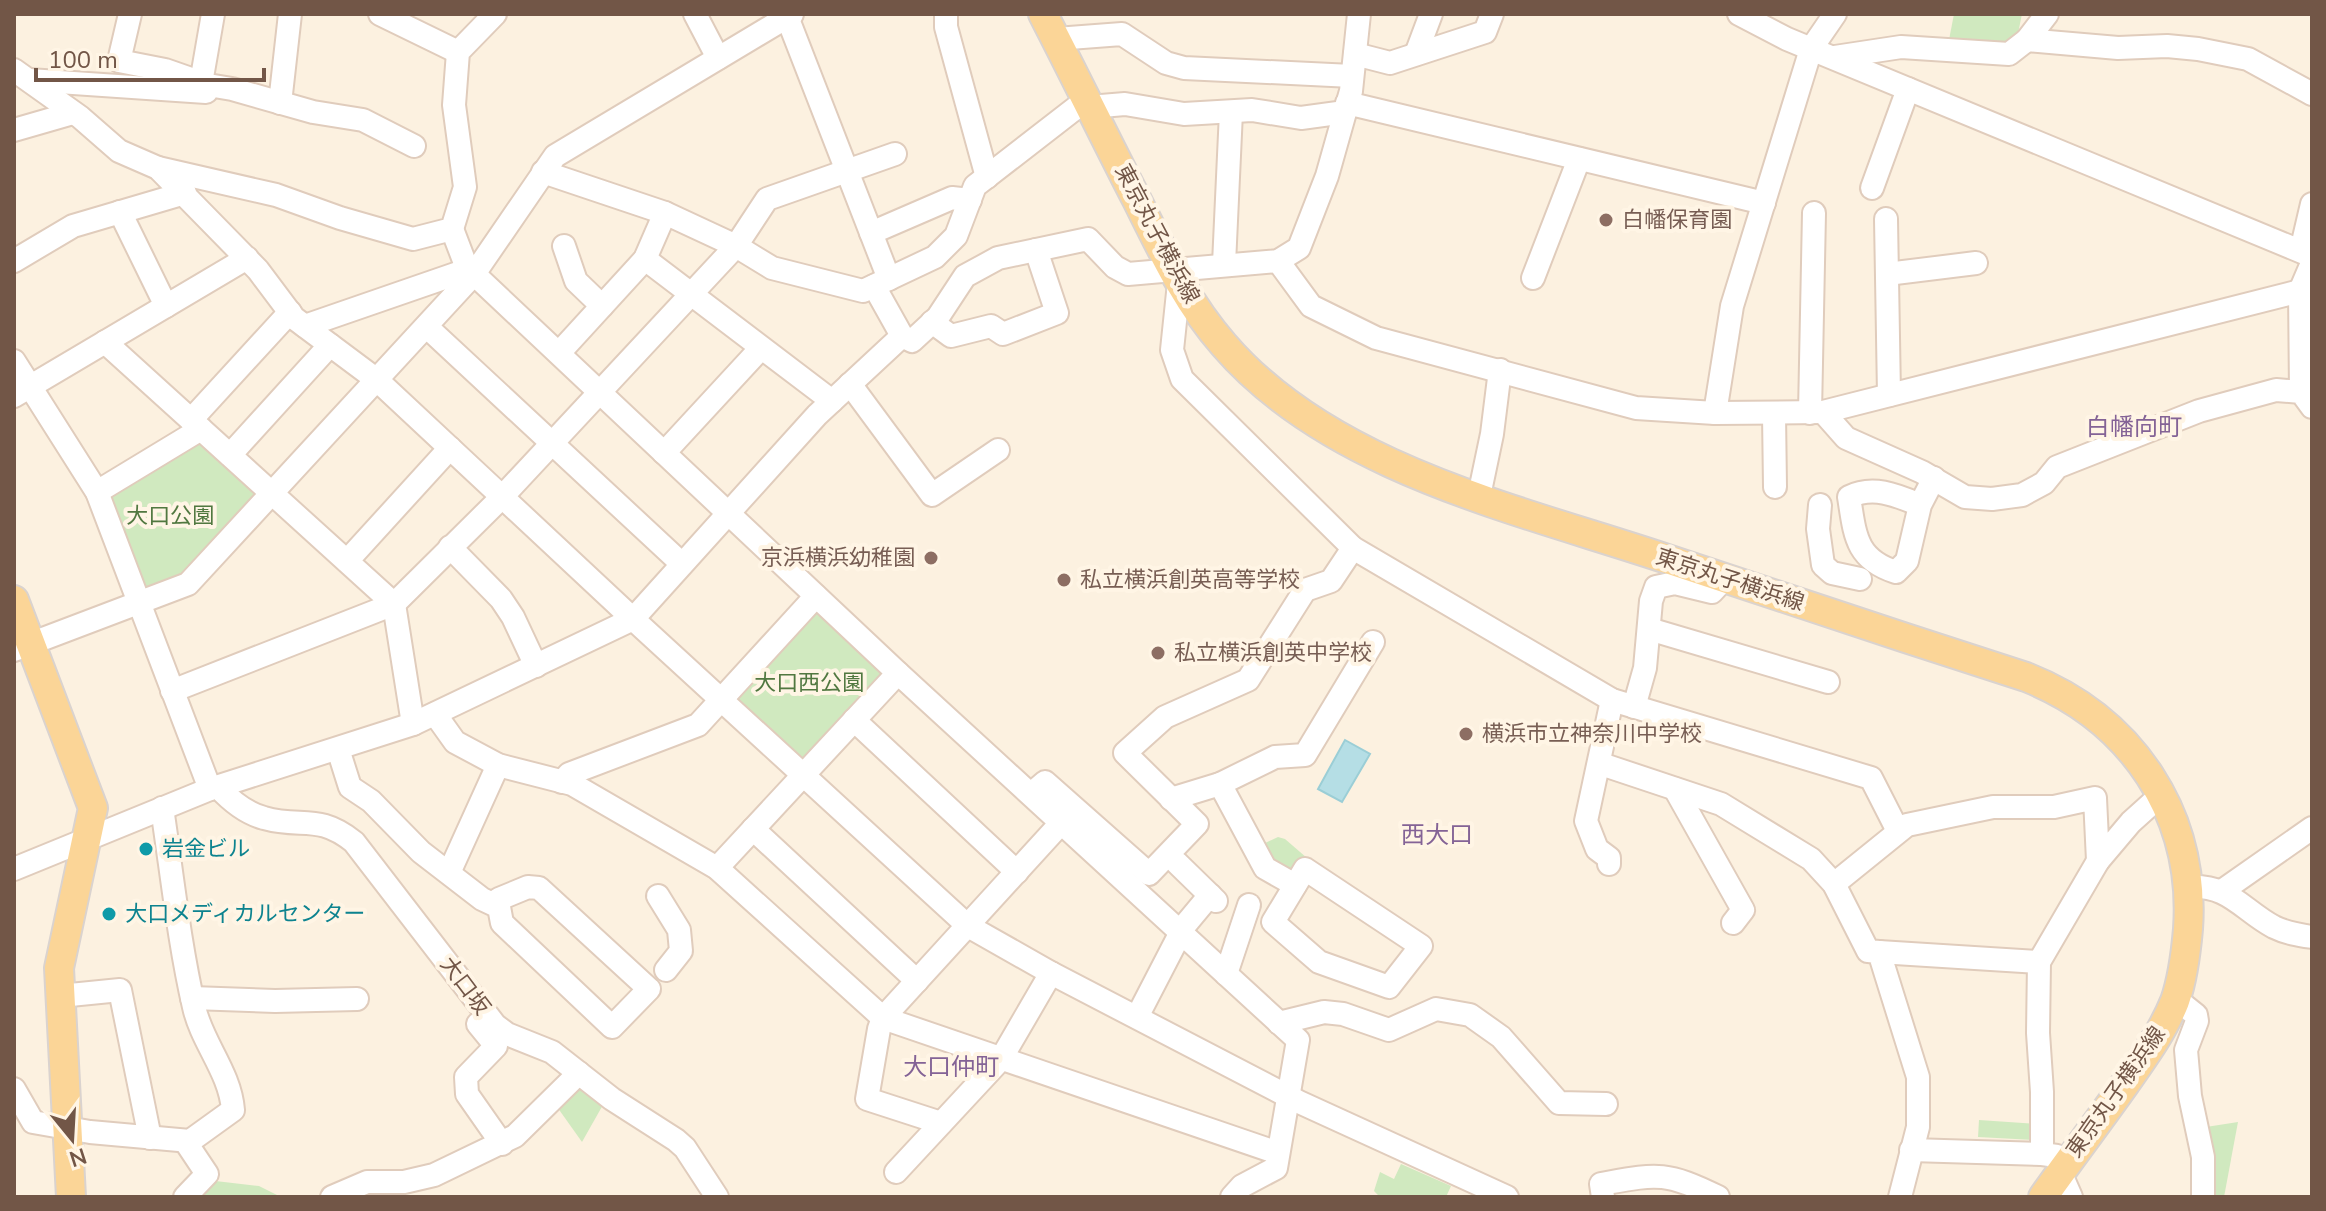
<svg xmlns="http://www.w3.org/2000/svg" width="2326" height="1211" font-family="'Nunito Sans','Noto Sans JP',sans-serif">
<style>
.green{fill:#d0e9bf}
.water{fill:#b5dee5;stroke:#9bced6;stroke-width:2}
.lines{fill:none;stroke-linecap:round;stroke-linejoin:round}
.minor-casing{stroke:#e0ccbc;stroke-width:26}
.major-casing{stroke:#dad3cf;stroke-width:32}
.minor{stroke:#fff;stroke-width:22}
.major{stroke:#fbd597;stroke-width:28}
.education-dot{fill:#8d6e63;stroke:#fff5e5;stroke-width:3}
.culture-dot{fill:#0f9aa8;stroke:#fff5e5;stroke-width:3}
.labels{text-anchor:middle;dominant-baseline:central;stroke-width:8;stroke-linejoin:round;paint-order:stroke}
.education-label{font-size:22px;fill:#785e54;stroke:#fff5e5;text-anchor:start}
.street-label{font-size:22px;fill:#725647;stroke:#fff5e5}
.park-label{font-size:22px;fill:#517840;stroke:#fff5e5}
.culture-label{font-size:22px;fill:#0d838f;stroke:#fff5e5;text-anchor:start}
.neighbourhood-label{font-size:24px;fill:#846396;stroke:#fff5e5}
</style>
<rect width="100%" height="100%" fill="#fcf1e0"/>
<g class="green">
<polygon points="1954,14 2022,14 2016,43 1948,45"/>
<polygon points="198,440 259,495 181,577 142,590 107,495"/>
<polygon points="818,604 886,669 803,759 733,697"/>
<polygon points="1278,837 1285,839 1307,858 1297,872 1291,874 1271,862 1263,844"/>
<polygon points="581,1084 604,1103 582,1142 555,1104"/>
<polygon points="1979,1120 2036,1124 2035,1140 1978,1137"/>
<polygon points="2238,1122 2224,1197 2212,1197 2206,1127"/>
<polygon points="1401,1164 1451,1186 1446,1197 1380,1197 1374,1191 1380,1172 1394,1179"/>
<polygon points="207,1180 259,1186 281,1197 191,1197"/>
</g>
<polygon class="water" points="1345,740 1370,754 1342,802 1318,789"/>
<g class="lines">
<defs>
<g id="minor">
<polyline points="130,14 119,61 165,70 208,85 232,89 313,112 363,120 414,146"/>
<polyline points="380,14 458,52"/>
<polyline points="695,14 718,58"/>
<polyline points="786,14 889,279"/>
<polyline points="946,14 946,27 987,177"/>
<polyline points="1739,14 1787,39 2312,256"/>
<polyline points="1056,39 1122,34 1166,63 1184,68 1352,76"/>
<polyline points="2027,40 2118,48 2167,46 2198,49 2248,59 2312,94"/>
<polyline points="1355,54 1390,63 1485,32 1492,14"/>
<polyline points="1416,54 1431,14"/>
<polyline points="1835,57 1901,47 2009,54 2027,40 2047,14"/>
<polyline points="14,70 80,117 119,151 158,168 258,270 294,318 377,380 633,619 968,926 1051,973 1299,1102 1507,1197"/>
<polyline points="29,80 206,92"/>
<polyline points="201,83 213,14"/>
<polyline points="280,103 290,14"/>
<polyline points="1347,103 1764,203"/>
<polyline points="1089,107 1125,104 1184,114 1252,110 1301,118 1345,112"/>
<polyline points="14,130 73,113"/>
<polyline points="158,168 276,195 340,218 413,239 452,229 465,187 454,105 458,52 495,14"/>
<polyline points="543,172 665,213 736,246 772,268 863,291 935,257 956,236 975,186 1086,100"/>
<polyline points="1872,188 1908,89"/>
<polyline points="120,212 166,306"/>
<polyline points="1886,219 1889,395"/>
<polyline points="452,229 465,263 474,274 898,673 1298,1040 1276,1168 1242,1186 1232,1197"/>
<polyline points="871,233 952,198 970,200"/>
<polyline points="564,246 576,281 602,306"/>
<polyline points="2301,251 2312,204"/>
<polyline points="645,259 832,401"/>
<polyline points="14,261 73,226 185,193"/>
<polyline points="1278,261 1311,306 1376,338 1636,408 1715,413 1823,412 2300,291"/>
<polyline points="1224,264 1231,112"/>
<polyline points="1887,274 1976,263"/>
<polyline points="1533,278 1579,159"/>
<polyline points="1179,283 1172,350 1182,379 1353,548 1612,700 1871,778 1898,831"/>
<polyline points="874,286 902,336 912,341 938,317 965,276 998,258 1088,239 1115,267 1128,274 1278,261 1299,248 1327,176 1351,91 1359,14"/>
<polyline points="932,322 951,336 991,326 1003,334 1057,313 1036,250"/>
<polyline points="305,326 470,269"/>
<polyline points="427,327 682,564"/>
<polyline points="105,342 394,604 413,724"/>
<polyline points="559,353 645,259 665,213"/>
<polyline points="14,361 97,492 210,789"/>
<polyline points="850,384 932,495 998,450"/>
<polyline points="2301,392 2300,291 2312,263"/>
<polyline points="14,396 247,258"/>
<polyline points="1823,412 1846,438 1922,472 1965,497 1992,499 2022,495 2044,483 2057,467 2199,411 2276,390 2301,392 2312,407"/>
<polyline points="1715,413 1732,306 1811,49 1835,14"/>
<polyline points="1810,413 1814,213"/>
<polyline points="1774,414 1775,487"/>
<polyline points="191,420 290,312"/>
<polyline points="664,453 761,348"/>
<polyline points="230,455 330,345"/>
<polyline points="97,492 201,429"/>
<polyline points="1479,496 1492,434 1500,370"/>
<polyline points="1820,505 1818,529 1823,565 1832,573 1860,579"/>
<path d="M1920 505C1896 495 1873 485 1849 497 1855 534 1855 559 1896 572L1907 561 1920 505 1934 478"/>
<polyline points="450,547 501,599 513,617 536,666"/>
<polyline points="347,561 450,448"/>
<polyline points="1649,629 1828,682"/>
<polyline points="14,650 188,584 474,274 555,156 792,14"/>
<polyline points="172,691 394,604 502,497 736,246 767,199 895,154"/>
<polyline points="1634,707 1645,668 1651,601 1656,587 1675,583 1712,592 1725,578"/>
<polyline points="435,714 455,742 498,765 572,784 717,868 883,1018 1278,1153"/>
<polyline points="854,720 1017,872"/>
<polyline points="338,749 350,787 371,801 421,852 482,899 499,907 502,923 612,1027 649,989 539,888 528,887 499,899 499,907"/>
<polyline points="1601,764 1721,804 1811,859 1834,884 1868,951 1879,952 1918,1077 1918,1127 1900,1197"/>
<polyline points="562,782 569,774 698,725 816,596"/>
<polyline points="1220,784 1265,868 1295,885"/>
<path d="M218 787C231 801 245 813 264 818 302 829 318 813 354 842L495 1025 507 1034 552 1052 612 1099 676 1140 685 1148 717 1197"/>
<polyline points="1675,789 1743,910 1733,923"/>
<polyline points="1031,794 1045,782 1149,874 1197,824 1125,753 1165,717 1248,680 1305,590 1331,581 1353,548"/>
<polyline points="1171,799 1220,784 1275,757 1305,755 1373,642"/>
<polyline points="753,829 917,981"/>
<polyline points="1177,863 1216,901"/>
<polyline points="1609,864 1609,858 1597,849 1586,821 1612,700"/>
<polyline points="717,868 898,673"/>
<polyline points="14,869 210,789 413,724 633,619 817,415 902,336"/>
<polygon points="1305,869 1421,946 1389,987 1319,962 1273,922"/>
<polyline points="449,873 498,765"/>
<polyline points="1834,884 1907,825 1993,807 2054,807 2095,798 2098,861 2131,822 2161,795"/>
<path d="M2188 887C2229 884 2242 910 2274 927 2286 933 2299 935 2312 937"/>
<polyline points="2222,891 2312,828"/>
<polyline points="658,896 679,930 681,951 666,970"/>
<polyline points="1180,931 1210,895"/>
<polyline points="1879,952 2039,962"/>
<polyline points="1226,974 1249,905"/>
<polyline points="60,996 120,990 150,1138"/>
<polyline points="192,998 275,1001 357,999"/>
<polyline points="2176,999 2196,1015 2197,1021 2186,1050 2190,1096 2203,1157 2203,1197"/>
<polyline points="1137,1017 1181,932"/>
<polyline points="1279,1023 1324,1012 1343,1014 1389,1030 1436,1009 1470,1015 1501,1037 1559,1103 1606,1104"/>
<polyline points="478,1024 496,1046 466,1077 467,1094 502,1144"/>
<path d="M14 1089 33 1122 90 1132 190 1141 233 1110C230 1072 202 1043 194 1007 179 942 172 874 162 808"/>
<polyline points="941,1123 867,1099 879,1029 883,1018 1062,822"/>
<polyline points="185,1141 207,1174 185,1197"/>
<polyline points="1911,1150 2042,1154 2057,1156 2060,1172 2071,1197"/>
<polyline points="2042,1154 2042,1092 2038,1033 2039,962 2098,861"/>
<polyline points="896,1172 1001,1059 1051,973"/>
<polyline points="332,1197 367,1182 404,1182 434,1175 515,1136 579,1073"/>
<path d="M1603 1197 1601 1184C1657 1174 1665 1171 1718 1197"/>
</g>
<g id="major">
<path d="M1043 14C1075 76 1105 138 1137 200 1162 250 1186 302 1224 345 1329 467 1513 508 1661 557 1782 597 1904 638 2026 677 2132 719 2196 814 2188 929 2186 952 2183 978 2175 1001 2163 1031 2144 1057 2125 1084 2098 1122 2070 1159 2043 1197"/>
<polyline points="14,600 93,808 59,968 71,1197"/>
</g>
</defs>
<use href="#minor" class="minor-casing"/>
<use href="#major" class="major-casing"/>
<use href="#minor" class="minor"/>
<use href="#major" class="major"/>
</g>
<g class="education-dot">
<circle cx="1606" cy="220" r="8"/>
<circle cx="931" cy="558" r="8"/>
<circle cx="1064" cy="580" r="8"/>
<circle cx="1158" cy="653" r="8"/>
<circle cx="1466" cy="734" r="8"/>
</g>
<g class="culture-dot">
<circle cx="146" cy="849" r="8"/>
<circle cx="109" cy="914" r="8"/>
</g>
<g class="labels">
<g class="education-label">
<text x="1622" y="220">白幡保育園</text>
<text x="915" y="558" text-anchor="end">京浜横浜幼稚園</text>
<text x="1080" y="580">私立横浜創英高等学校</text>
<text x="1174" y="653">私立横浜創英中学校</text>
<text x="1482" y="734">横浜市立神奈川中学校</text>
</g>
<g class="street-label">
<text transform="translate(1157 234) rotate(62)">東京丸子横浜線</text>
<text transform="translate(1730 580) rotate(18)">東京丸子横浜線</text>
<text transform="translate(465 986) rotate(53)">大口坂</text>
<text transform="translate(2116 1092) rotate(-55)">東京丸子横浜線</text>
</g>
<g class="park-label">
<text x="170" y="516">大口公園</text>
<text x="809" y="683">大口西公園</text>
</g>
<g class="culture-label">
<text x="162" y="849">岩金ビル</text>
<text x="125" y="914">大口メディカルセンター</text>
</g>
<g class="neighbourhood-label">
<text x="2134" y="427">白幡向町</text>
<text x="1437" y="835">西大口</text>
<text x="951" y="1067">大口仲町</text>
</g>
</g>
<rect width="2326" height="1211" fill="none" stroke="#725647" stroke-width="32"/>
<g transform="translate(72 1139) rotate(162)" stroke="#fff5e5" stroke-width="6" paint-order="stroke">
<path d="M0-6L14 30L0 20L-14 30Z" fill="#725647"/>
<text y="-12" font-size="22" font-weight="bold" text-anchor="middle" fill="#725647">N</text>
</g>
<path d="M36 68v12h228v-12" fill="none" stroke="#725647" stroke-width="4"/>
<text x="48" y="68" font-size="24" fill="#725647" stroke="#fff5e5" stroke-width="6" paint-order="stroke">100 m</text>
</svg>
